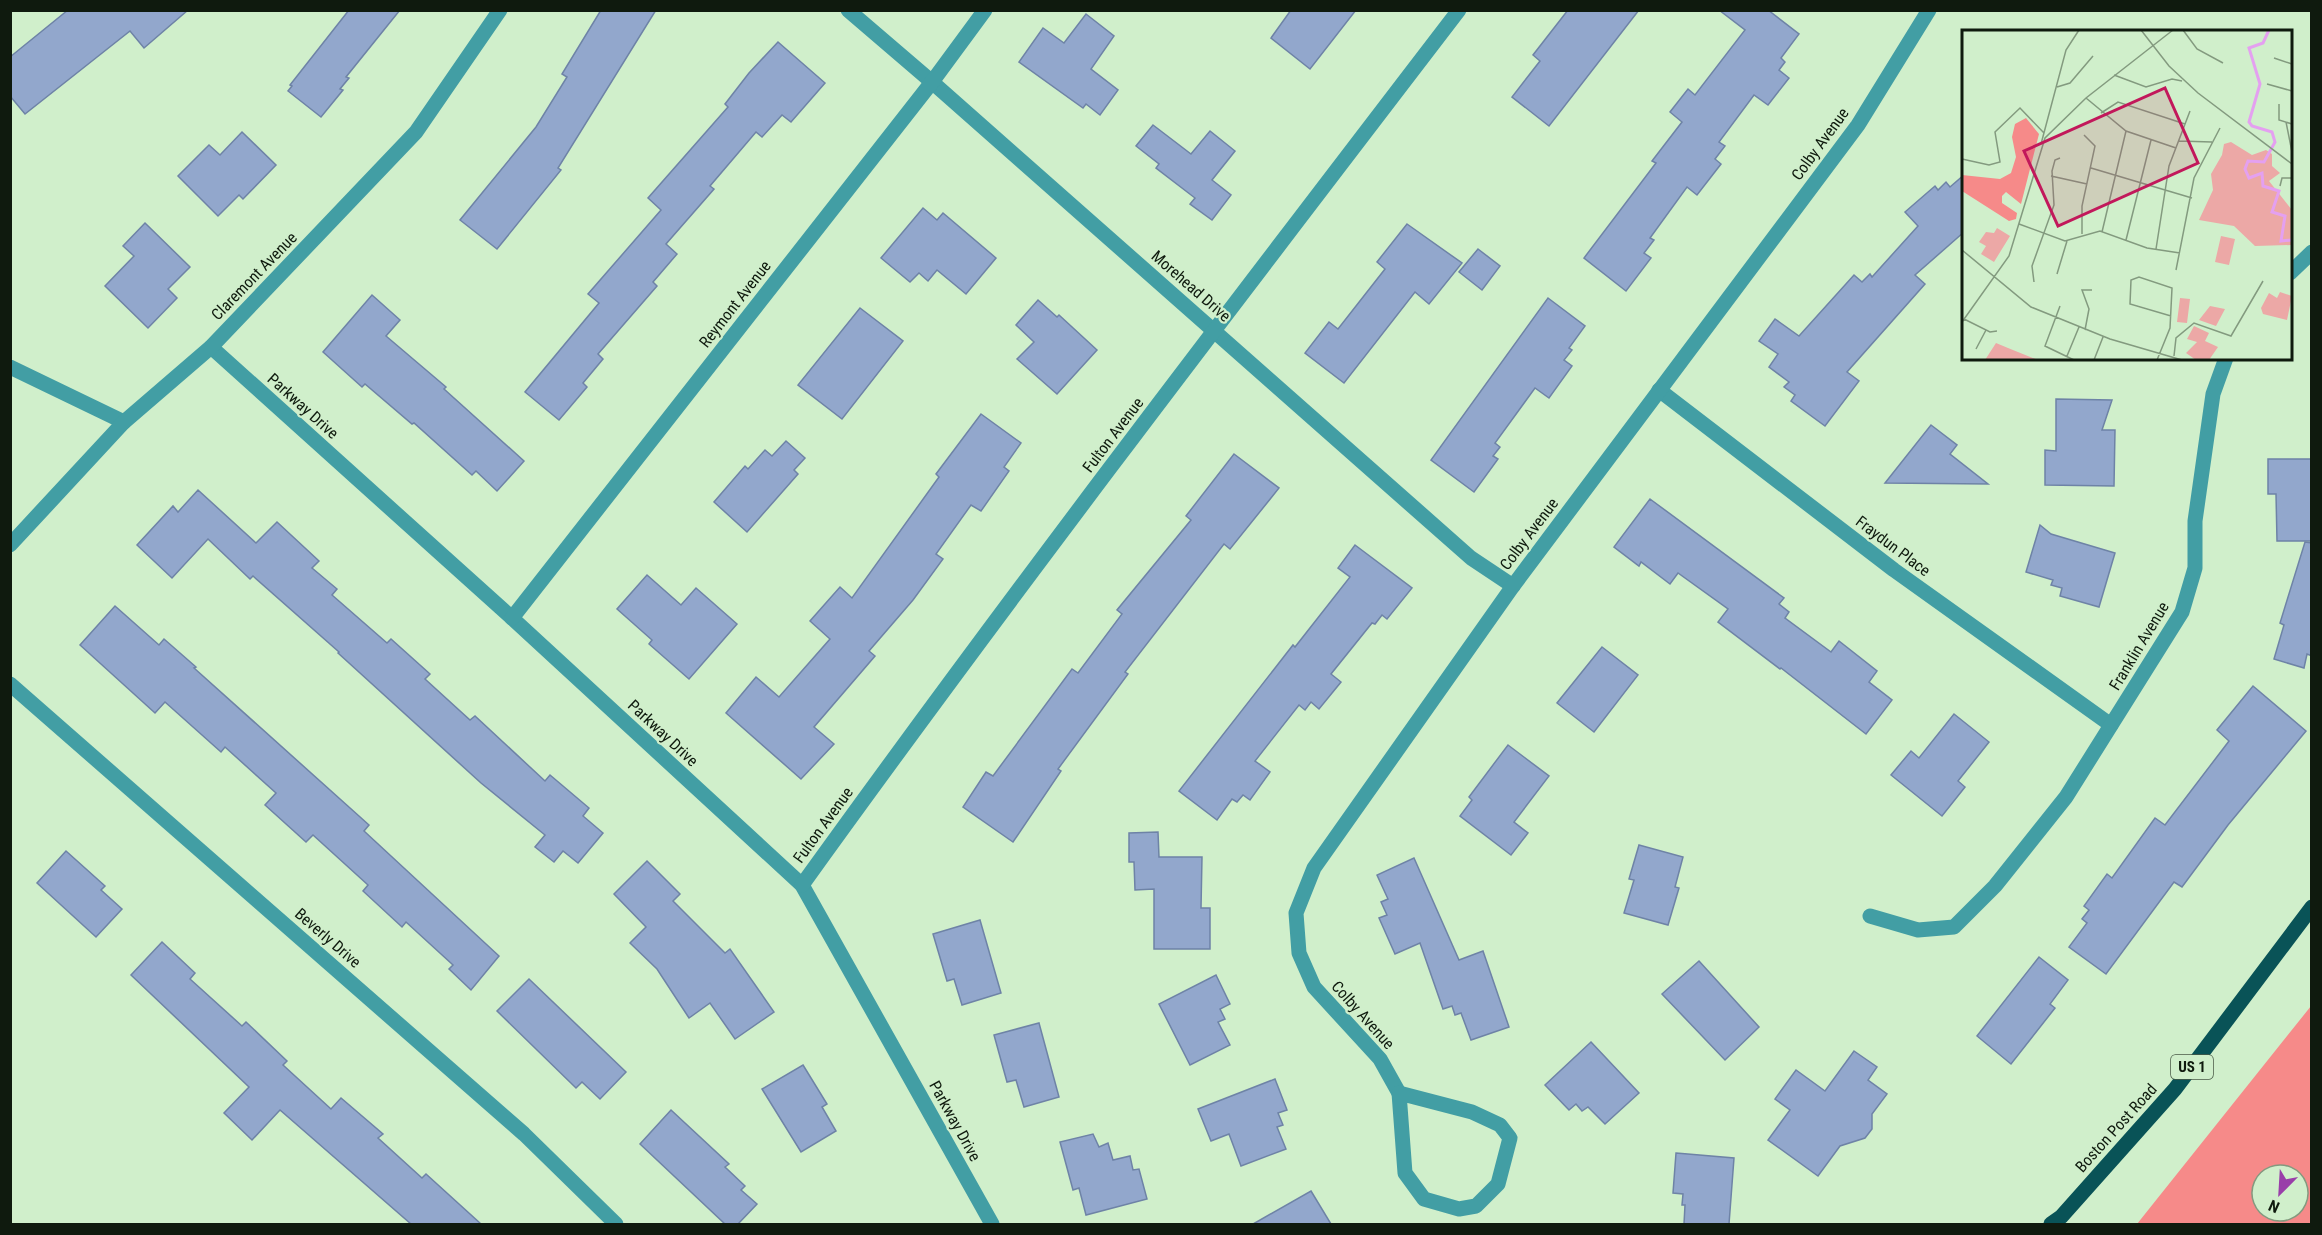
<svg xmlns="http://www.w3.org/2000/svg" width="2322" height="1235" font-family="'Roboto Condensed',sans-serif">
<style>
.forest{fill:#f68a89;fill-rule:evenodd}
.building{fill:#92a7cc;stroke:#6e83a6;stroke-width:1.5}
.lines{fill:none;stroke-linecap:round;stroke-linejoin:round}
.street{stroke:#429ea4;stroke-width:15}
.primary{stroke:#095357;stroke-width:15}
.labels{text-anchor:middle;dominant-baseline:central;stroke-width:4.5;stroke-linejoin:round;paint-order:stroke}
.shield{fill:#d0efcb;stroke:#495a47;stroke-width:1.5}
.shield-label{font-size:15px;font-weight:bold;fill:#0f1a0e}
.street-label{font-size:16px;fill:#0f1a0e;stroke:#d0efcb}
.inset-river{fill:none;stroke:#e4a0f0;stroke-width:3}
.inset-road{fill:none;stroke:#839a7f;stroke-width:1.5}
.view{fill:#c2185b;fill-opacity:0.15;stroke:#c2185b;stroke-width:3}
.inset-edge{fill:none;stroke:#0f1a0e;stroke-width:3}
</style>
<rect width="100%" height="100%" fill="#d0efcb"/>
<path class="forest" d="M2311 1006V1224H2137ZM2262 1175H2298V1211H2262Z"/>
<g class="building">
<polygon points="68,10 188,10 144,48 130,31 25,114 10,96 10,57"/>
<polygon points="349,10 400,10 346,77 349,78 340,89 343,90 321,117 288,91 292,86 290,85"/>
<polygon points="601,10 656,10 558,168 561,170 497,249 460,220 536,127 567,77 562,74"/>
<polygon points="1291,10 1356,10 1310,69 1271,38"/>
<polygon points="1568,10 1639,10 1549,126 1512,97 1540,61 1533,55"/>
<polygon points="1719,10 1768,10 1799,34 1781,58 1785,62 1779,70 1789,78 1768,105 1754,95 1719,142 1725,146 1715,159 1721,164 1697,195 1687,187 1650,238 1654,240 1644,253 1651,258 1626,291 1584,258 1656,163 1652,161 1682,122 1670,112 1688,89 1695,95 1745,30"/>
<polygon points="1086,14 1114,36 1091,69 1118,90 1100,115 1086,104 1083,108 1019,62 1043,28 1064,43"/>
<polygon points="778,42 825,83 791,122 782,115 762,137 756,132 710,186 714,189 666,244 677,254 653,282 657,286 598,354 603,359 583,383 587,387 559,420 525,392 599,303 588,294 661,210 648,198 728,107 725,104 749,73"/>
<polygon points="1153,125 1191,154 1210,131 1235,151 1212,180 1231,195 1212,220 1190,204 1195,198 1156,168 1159,164 1136,146"/>
<polygon points="242,132 276,165 243,199 239,195 218,216 178,176 209,145 220,155"/>
<polygon points="1964,175 1964,232 1915,275 1925,284 1847,372 1859,381 1825,426 1791,401 1795,395 1784,387 1789,382 1769,367 1778,354 1759,341 1775,319 1799,336 1854,275 1862,282 1870,274 1872,277 1918,226 1905,212 1935,186 1938,190 1946,182 1950,187"/>
<polygon points="923,208 937,220 943,213 996,258 966,294 937,270 928,281 919,273 910,282 881,258"/>
<polygon points="145,223 190,267 168,289 177,298 148,328 105,286 134,256 123,246"/>
<polygon points="1407,224 1462,263 1429,304 1415,292 1344,383 1305,353 1329,322 1338,329 1385,269 1377,262"/>
<polygon points="1478,249 1500,266 1482,290 1459,272"/>
<polygon points="372,295 400,320 386,336 446,387 444,389 524,461 497,491 476,471 472,475 414,423 412,424 365,384 362,387 323,352"/>
<polygon points="1548,298 1585,326 1569,348 1572,350 1564,360 1572,366 1549,398 1535,388 1495,443 1500,447 1493,456 1498,459 1474,492 1431,460"/>
<polygon points="1038,300 1057,317 1059,315 1097,350 1057,394 1017,359 1034,342 1016,325"/>
<polygon points="860,308 903,341 842,419 798,385"/>
<polygon points="2056,399 2112,400 2102,430 2115,430 2114,486 2045,485 2045,450 2056,451"/>
<polygon points="981,414 1021,443 1004,467 1009,471 981,511 971,505 936,554 943,559 913,600 869,651 875,656 814,727 834,744 801,779 726,713 756,677 779,697 830,639 810,621 840,587 852,598 939,477 936,474"/>
<polygon points="1931,425 1957,445 1950,454 1988,484 1885,483"/>
<polygon points="786,441 805,458 794,470 798,474 747,532 714,502 745,466 748,469 765,450 772,456"/>
<polygon points="1234,454 1279,488 1230,549 1224,544 1125,672 1128,674 1058,769 1061,771 1013,842 963,807 986,772 993,776 1072,669 1078,673 1122,614 1117,610 1191,520 1186,516"/>
<polygon points="2268,459 2312,459 2312,541 2277,541 2276,494 2268,494"/>
<polygon points="198,490 256,543 277,522 319,561 312,568 337,589 332,595 387,643 391,639 430,674 425,679 470,720 475,716 545,781 550,775 589,808 583,816 603,833 578,863 563,851 554,862 535,847 545,835 481,783 338,653 339,652 253,576 250,579 208,539 172,578 137,545 173,506 178,512"/>
<polygon points="1650,499 1784,598 1779,604 1789,612 1785,618 1831,652 1839,641 1877,671 1869,682 1892,700 1866,734 1781,668 1780,669 1718,622 1728,609 1678,573 1670,584 1641,562 1639,566 1614,547"/>
<polygon points="2040,525 2051,534 2115,553 2099,607 2060,596 2062,588 2051,585 2053,580 2026,572"/>
<polygon points="2305,542 2312,543 2312,656 2307,654 2304,668 2274,659 2284,625 2280,623"/>
<polygon points="1355,545 1412,588 1387,619 1382,615 1375,624 1372,623 1331,674 1341,682 1319,709 1311,702 1305,710 1299,705 1255,761 1270,772 1250,800 1243,795 1237,802 1232,799 1217,820 1179,791 1293,645 1295,647 1350,577 1338,568"/>
<polygon points="647,575 681,605 696,588 737,624 689,679 649,644 652,640 617,609"/>
<polygon points="115,606 159,645 164,639 196,667 194,668 369,825 364,831 499,956 471,990 449,969 453,965 406,922 402,927 363,891 368,885 313,835 306,842 265,805 276,793 225,747 221,752 165,702 155,713 80,645"/>
<polygon points="1602,647 1638,675 1594,732 1557,703"/>
<polygon points="2253,686 2306,731 2228,825 2182,887 2174,882 2106,974 2069,947 2087,923 2082,919 2089,910 2084,906 2107,874 2112,878 2155,818 2165,825 2229,741 2217,730"/>
<polygon points="1954,714 1989,742 1958,781 1965,787 1942,816 1891,775 1911,751 1919,758"/>
<polygon points="1508,745 1549,776 1514,822 1528,833 1511,855 1460,816 1472,800 1469,797"/>
<polygon points="1158,832 1159,857 1202,857 1201,908 1210,908 1210,949 1154,949 1154,889 1135,890 1134,862 1129,862 1129,833"/>
<polygon points="1639,845 1683,857 1675,887 1679,888 1668,925 1624,913 1634,880 1629,879"/>
<polygon points="66,851 105,886 101,890 122,909 96,937 37,883"/>
<polygon points="1414,858 1459,960 1483,951 1509,1027 1471,1040 1461,1013 1455,1015 1452,1006 1443,1009 1420,943 1395,954 1379,918 1387,915 1381,902 1388,899 1377,875"/>
<polygon points="647,861 680,894 673,901 725,953 730,949 774,1012 735,1039 710,1003 689,1018 657,969 630,943 646,927 614,894"/>
<polygon points="980,920 1001,993 962,1005 954,979 947,981 933,934"/>
<polygon points="162,942 195,973 190,979 242,1026 246,1022 287,1061 283,1065 331,1109 341,1098 383,1134 378,1138 422,1178 426,1174 481,1224 411,1224 280,1110 252,1140 224,1113 249,1087 131,975"/>
<polygon points="2039,957 2068,980 2050,1004 2055,1008 2011,1064 1977,1036"/>
<polygon points="1699,961 1759,1027 1725,1060 1662,994"/>
<polygon points="1216,975 1230,1004 1220,1009 1225,1019 1218,1022 1230,1045 1190,1065 1159,1004"/>
<polygon points="529,979 626,1072 600,1099 582,1082 576,1088 497,1011"/>
<polygon points="1039,1023 1059,1097 1024,1107 1016,1080 1007,1082 994,1035"/>
<polygon points="1591,1042 1639,1093 1605,1124 1588,1107 1582,1111 1576,1104 1569,1110 1545,1085"/>
<polygon points="1854,1051 1877,1067 1868,1080 1887,1094 1872,1114 1872,1129 1865,1138 1840,1146 1818,1176 1768,1140 1790,1110 1775,1099 1796,1070 1825,1091"/>
<polygon points="803,1065 827,1104 822,1107 836,1131 801,1152 762,1089"/>
<polygon points="1275,1079 1287,1110 1278,1113 1283,1125 1277,1127 1286,1149 1241,1166 1229,1134 1211,1141 1198,1109"/>
<polygon points="671,1110 729,1164 725,1167 745,1186 741,1190 757,1204 738,1224 725,1224 640,1144"/>
<polygon points="1093,1134 1099,1147 1108,1143 1113,1160 1130,1156 1133,1170 1139,1169 1147,1199 1086,1215 1079,1188 1073,1190 1060,1142"/>
<polygon points="1676,1153 1734,1158 1729,1224 1684,1224 1685,1205 1682,1205 1683,1194 1673,1193"/>
<polygon points="1311,1191 1331,1224 1253,1224"/>
</g>
<g class="lines">
<g class="street">
<polyline points="848,10 932,82 1471,558 1513,586"/>
<polyline points="2290,273 2312,252"/>
<polyline points="211,347 512,618 802,885 992,1224"/>
<polyline points="10,367 124,422"/>
<polyline points="1659,390 1894,570 2111,725"/>
<polyline points="10,545 124,422 211,347 416,132 500,10"/>
<polyline points="512,618 932,82 985,10"/>
<polyline points="10,684 524,1134 616,1224"/>
<path d="M802 885C1015 589 1237 300 1459 10"/>
<polyline points="1870,916 1918,930 1954,927 1995,886 2066,797 2182,612 2195,568 2195,521 2213,394 2226,358"/>
<polyline points="1399,1093 1380,1059 1314,987 1299,953 1296,913 1314,868 1513,586 1858,125 1929,10"/>
<polygon points="1399,1093 1472,1112 1500,1125 1510,1138 1498,1184 1476,1206 1459,1209 1424,1199 1405,1173"/>
</g>
<polyline class="primary" points="2051,1224 2061,1217 2175,1089 2312,907"/>
</g>
<g class="labels">
<rect class="shield" x="2171" y="1055" width="42" height="24" rx="4.5"/>
<g class="shield-label">
<text x="2192" y="1067">US 1</text>
</g>
<g class="street-label">
<text transform="translate(1820 144) rotate(-54)">Colby Avenue</text>
<text transform="translate(254 276) rotate(-46)">Claremont Avenue</text>
<text transform="translate(1191 286) rotate(41)">Morehead Drive</text>
<text transform="translate(735 304) rotate(-52)">Reymont Avenue</text>
<text transform="translate(303 406) rotate(42)">Parkway Drive</text>
<text transform="translate(1113 435) rotate(-53)">Fulton Avenue</text>
<text transform="translate(1529 534) rotate(-53)">Colby Avenue</text>
<text transform="translate(1893 546) rotate(37)">Fraydun Place</text>
<text transform="translate(2139 646) rotate(-59)">Franklin Avenue</text>
<text transform="translate(663 733) rotate(43)">Parkway Drive</text>
<text transform="translate(823 825) rotate(-54)">Fulton Avenue</text>
<text transform="translate(328 938) rotate(41)">Beverly Drive</text>
<text transform="translate(1363 1015) rotate(48)">Colby Avenue</text>
<text transform="translate(955 1121) rotate(61)">Parkway Drive</text>
<text transform="translate(2116 1128) rotate(-48)">Boston Post Road</text>
</g>
</g>
<g transform="translate(1962 30)">
<rect width="330" height="330" fill="#d0efcb"/>
<path d="M269 112 290 125 304 120 310 124V136L318 143 307 151 330 180V215L293 216 272 196 237 190 251 160 249 144 260 125 262 114ZM35 198 48 206 32 232 19 224 24 216 17 212 24 202 32 203ZM259 206 273 209 267 235 253 232ZM318 262 330 266 325 290 301 284 299 278 307 263 315 268ZM218 268 228 269 225 293 215 292ZM248 276 263 279 254 296 237 290ZM232 296 247 303 243 311 256 317 247 330H234L224 323 235 312 225 309ZM34 313 46 318 76 330H23Z" fill="#eca8a6"/>
<path d="M64 88 77 104 59 174 44 162 40 166V173L55 183 54 189 47 191 0 161V145L38 149 49 143 54 127 50 107 53 94Z" fill="#f68a89"/>
<path class="inset-river" d="M307 0 301 13 287 18 298 54 287 92 290 96 310 102 313 112 302 132 286 131 283 139 287 148 300 143 301 156 317 161 310 182 323 186 319 211 330 210"/>
<path class="inset-road" d="M179 0 207 36 236 63 330 134M221 0 235 19 261 33M312 28 330 34M152 45 184 57 210 49 220 51M305 54 330 61M95 57 108 53 131 26M124 68 164 101 214 118M317 74V90L330 94M139 83 156 72 223 94M324 92 330 122M217 111 250 112M79 114 104 20 117 0M0 129 27 135 38 132 33 102 58 78 82 103M129 138 230 168M89 146 125 154M318 156 320 148H330M57 194 103 211 138 201 185 218 218 223M140 202 164 101M120 204V176L133 116 122 105M164 210 189 110M194 219 207 136 228 81M0 220 69 277 148 309 220 330M214 240 232 148 258 98M95 244 105 211M72 252 70 236 92 175 90 141 93 130 98 128M98 276 83 316 112 330M2 289 28 302 35 301M0 292 47 226 83 108 124 68 211 0M123 300 127 279 120 260H130M14 319 24 300M105 326 117 297M212 326 214 308 232 293 269 306 301 251M132 330 141 307M195 330 208 298 210 258 177 247 169 250 168 274 209 286"/>
<path class="view" d="M203 58 236 133 96 196 62 121Z"/>
<rect width="330" height="330" class="inset-edge"/>
</g>
<rect width="2322" height="1235" fill="none" stroke="#0f1a0e" stroke-width="24"/>
<g transform="translate(2280 1193) rotate(204)"><circle r="28" fill="#d0efcb" stroke="#839a7f" stroke-width="1.5"/>
<path d="M0-4.5L10 22L0 15L-10 22Z" fill="#993ea9"/>
<text y="-9" font-size="16" font-weight="bold" text-anchor="middle" fill="#0f1a0e">N</text>
</g>
</svg>
